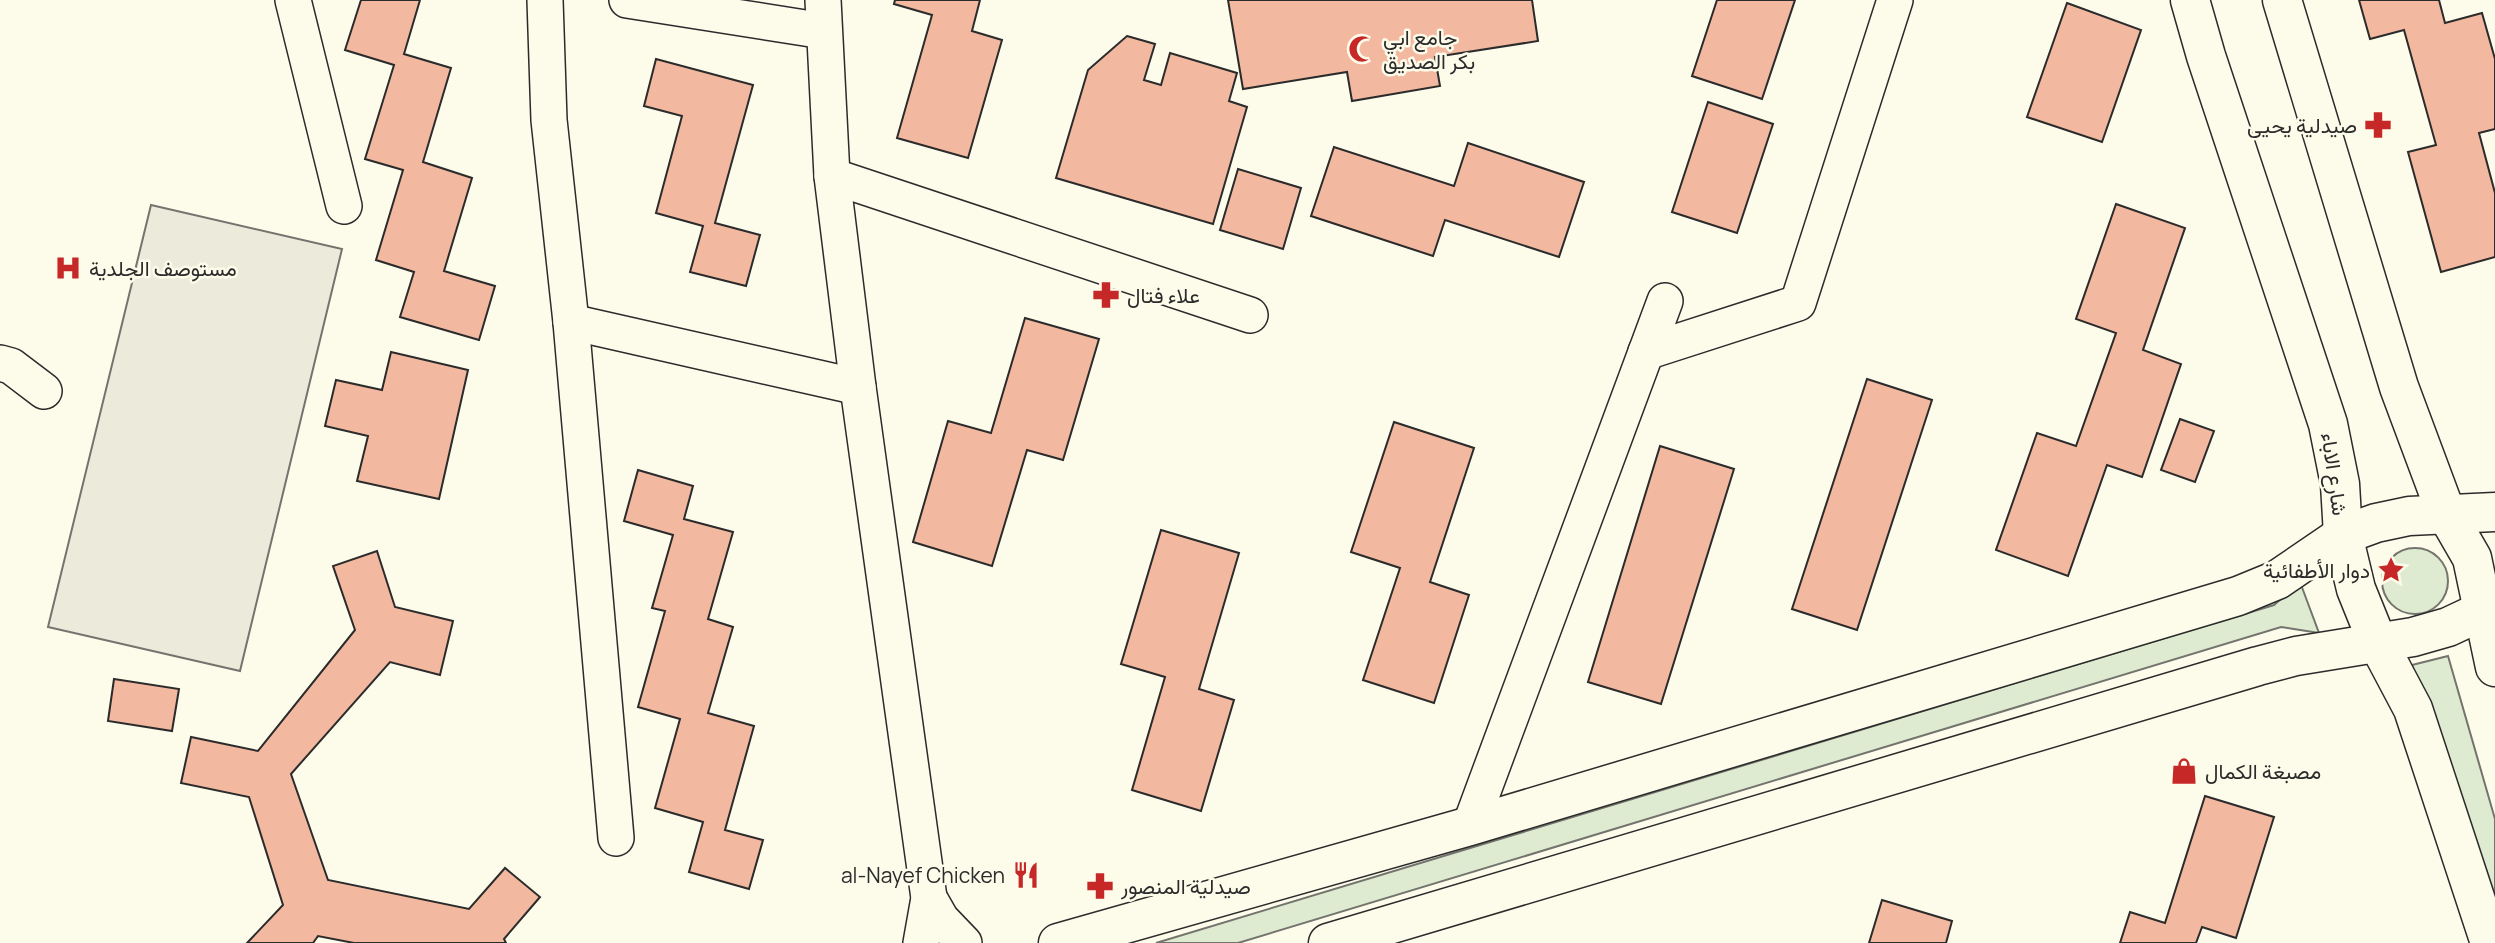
<svg xmlns="http://www.w3.org/2000/svg" width="2495" height="943" font-family="Manrope,Vazirmatn,sans-serif">
<style>
.green{fill:#deebd1;stroke:#74746e;stroke-width:2}
.parking{fill:#eceadb;stroke:#74746e;stroke-width:2}
.building{fill:#f2b8a0;stroke:#2b2b2b;stroke-width:2}
.lines{fill:none;stroke-linecap:round;stroke-linejoin:round}
.minor-casing{stroke:#2b2b2b;stroke-width:38}
.secondary-casing{stroke:#2b2b2b;stroke-width:41}
.minor{stroke:#fdfbea;stroke-width:35}
.secondary{stroke:#fdfbea;stroke-width:38}
.labels{text-anchor:middle;dominant-baseline:central;stroke-width:5;stroke-linejoin:round;paint-order:stroke}
.poi-label{font-size:21px;fill:#2b2b2b;stroke:#fdfbea;text-anchor:start}
.street-label{font-size:21px;fill:#2b2b2b;stroke:#fdfbea}
</style>
<rect width="100%" height="100%" fill="#fdfbea"/>
<g class="green">
<circle cx="2415" cy="581" r="33"/>
<polygon points="2300,582 2319,633 2281,627 1238,943 1156,943 2274,605"/>
<polygon points="2448,656 2495,819 2495,922 2412,665"/>
</g>
<polygon class="parking" points="151,205 342,249 240,671 48,627"/>
<g class="building">
<polygon points="361,0 420,0 404,54 451,68 423,162 472,178 444,271 495,286 479,340 400,317 414,272 376,260 403,170 365,159 394,65 345,50"/>
<polygon points="895,0 980,0 972,31 1002,40 968,158 897,138 932,15 894,4"/>
<polygon points="1228,0 1532,0 1538,41 1435,57 1440,86 1352,101 1347,72 1243,89"/>
<polygon points="1717,0 1795,0 1762,99 1692,76"/>
<polygon points="2359,0 2439,0 2445,23 2482,13 2495,59 2495,129 2479,133 2495,193 2495,257 2441,272 2408,152 2436,145 2404,30 2370,39"/>
<polygon points="2067,3 2141,30 2102,142 2027,117"/>
<polygon points="1127,36 1155,44 1144,80 1161,85 1170,53 1237,73 1229,101 1247,107 1213,224 1056,178 1088,70"/>
<polygon points="656,59 753,85 715,223 760,235 746,286 690,272 703,226 656,213 682,116 644,106"/>
<polygon points="1708,102 1773,124 1737,233 1672,212"/>
<polygon points="1468,143 1584,182 1559,257 1445,220 1433,256 1311,216 1334,147 1454,186"/>
<polygon points="1238,169 1301,188 1283,249 1220,230"/>
<polygon points="2116,204 2185,228 2143,350 2181,364 2142,477 2107,465 2068,576 1996,550 2037,433 2076,446 2116,333 2076,319"/>
<polygon points="1025,318 1099,339 1063,460 1027,450 992,566 913,542 948,421 991,433"/>
<polygon points="391,352 468,370 439,499 357,481 368,436 325,426 336,380 382,390"/>
<polygon points="1867,379 1932,400 1857,630 1792,609"/>
<polygon points="2180,419 2214,431 2195,482 2161,470"/>
<polygon points="1394,422 1474,448 1430,582 1469,595 1434,703 1363,680 1400,568 1351,552"/>
<polygon points="1660,446 1734,469 1661,704 1588,682"/>
<polygon points="638,470 693,486 684,519 733,532 708,619 733,627 708,713 754,726 725,830 763,840 749,889 689,872 703,822 655,808 680,719 638,707 665,611 652,608 673,535 624,521"/>
<polygon points="1161,530 1239,553 1199,689 1234,700 1201,811 1132,790 1165,677 1121,664"/>
<polygon points="377,551 395,607 453,621 440,675 390,662 291,774 328,880 469,909 505,868 540,897 504,939 506,943 354,943 318,936 313,943 247,943 283,905 249,797 181,783 191,737 258,751 355,630 333,566"/>
<polygon points="114,679 179,689 172,731 108,721"/>
<polygon points="2205,796 2274,817 2236,938 2202,927 2196,943 2120,943 2130,912 2165,923"/>
<polygon points="1882,900 1952,921 1946,943 1869,943"/>
</g>
<g class="lines">
<defs>
<g id="minor">
<polyline points="293,0 344,206"/>
<polyline points="545,0 549,120 571,322 616,838"/>
<polyline points="627,0 824,31"/>
<polyline points="823,0 832,176 858,387 929,898 921,943"/>
<polyline points="832,176 1250,315"/>
<polyline points="571,322 858,387"/>
<polyline points="1646,352 1798,303 1895,0"/>
<polyline points="0,363 11,366 44,391"/>
<polyline points="1470,826 1665,301"/>
<polyline points="929,898 941,919 964,943"/>
</g>
<g id="secondary">
<polyline points="2190,0 2206,56 2328,424 2340,484 2343,535 2356,589 2377,641 2413,709 2490,943"/>
<polyline points="2282,0 2399,387 2446,513 2472,558 2495,667"/>
<polyline points="1058,943 1470,826 2238,596 2277,580 2343,535 2376,523 2409,516 2495,512"/>
<polyline points="1328,943 2258,666 2296,656 2413,637 2448,627 2495,605"/>
</g>
</defs>
<use href="#minor" class="minor-casing"/>
<use href="#secondary" class="secondary-casing"/>
<use href="#minor" class="minor"/>
<use href="#secondary" class="secondary"/>
</g>
<defs>
<symbol id="mosque-bare" viewBox="-9 -9 18 18"><path d="M3.5-4.9A6 6 0 1 0 3.5 4.9A5 5 0 1 1 3.5-4.9Z" fill="#c62828" stroke="#fdfbea" stroke-width="2.5" paint-order="stroke"/></symbol>
<symbol id="pharmacy-bare" viewBox="-9 -9 18 18"><path d="M-2-6h4v4h4v4h-4v4h-4v-4h-4v-4h4Z" fill="#c62828" stroke="#fdfbea" stroke-width="2.5" paint-order="stroke"/></symbol>
<symbol id="hospital-bare" viewBox="-9 -9 18 18"><path d="M-5-5h3v3.5h4V-5h3V5h-3V1.5h-4V5h-3Z" fill="#c62828" stroke="#fdfbea" stroke-width="2.5" paint-order="stroke"/></symbol>
<symbol id="sight-bare" viewBox="-9 -9 18 18"><path d="M0-6L1.8-2.2L6-1.7L2.9 1.2L3.7 5.4L0 3.3L-3.7 5.4L-2.9 1.2L-6-1.7L-1.8-2.2Z" fill="#c62828" stroke="#fdfbea" stroke-width="2.5" paint-order="stroke"/></symbol>
<symbol id="shop-bare" viewBox="-9 -9 18 18"><path d="M-5-2.5h2.3a2.7 3.5 0 0 1 5.4 0H5L5.5 6h-11ZM-1.5-2.5h3a1.5 2.3 0 0 0-3 0Z" fill="#c62828" stroke="#fdfbea" stroke-width="2.5" paint-order="stroke"/></symbol>
<symbol id="restaurant-bare" viewBox="-9 -9 18 18"><path d="M-5-6h1v4h1v-4h1v4h1v-4h1v5L-1.5 .5V6h-2V.5L-5-1ZM5-6V6H3V1.5H1.5Q1.5-4 5-6Z" fill="#c62828" stroke="#fdfbea" stroke-width="2.5" paint-order="stroke"/></symbol>
</defs>
<g fill-rule="evenodd">
<use href="#mosque-bare" x="1343" y="30" width="38" height="38"/>
<use href="#pharmacy-bare" x="2359" y="106" width="38" height="38"/>
<use href="#hospital-bare" x="49" y="249" width="38" height="38"/>
<use href="#pharmacy-bare" x="1087" y="276" width="38" height="38"/>
<use href="#sight-bare" x="2372" y="551" width="38" height="38"/>
<use href="#shop-bare" x="2165" y="752" width="38" height="38"/>
<use href="#restaurant-bare" x="1007" y="856" width="38" height="38"/>
<use href="#pharmacy-bare" x="1081" y="867" width="38" height="38"/>
</g>
<g class="labels">
<g class="poi-label">
<text x="1383" y="37">جامع ابي<tspan x="1383" dy="24">بكر الصديق</tspan></text>
<text x="2357" y="125" text-anchor="end">صيدلية يحيى</text>
<text x="89" y="268">مستوصف الجلدية</text>
<text x="1127" y="295">علاء فتال</text>
<text x="2370" y="570" text-anchor="end">دوار الأطفائية</text>
<text x="2205" y="771">مصبغة الكمال</text>
<text x="1005" y="875" text-anchor="end">al-Nayef Chicken</text>
<text x="1121" y="886">صيدلية المنصور</text>
</g>
<g class="street-label">
<text transform="translate(2335 474) rotate(82)">شارع الاباء</text>
</g>
</g>
</svg>
